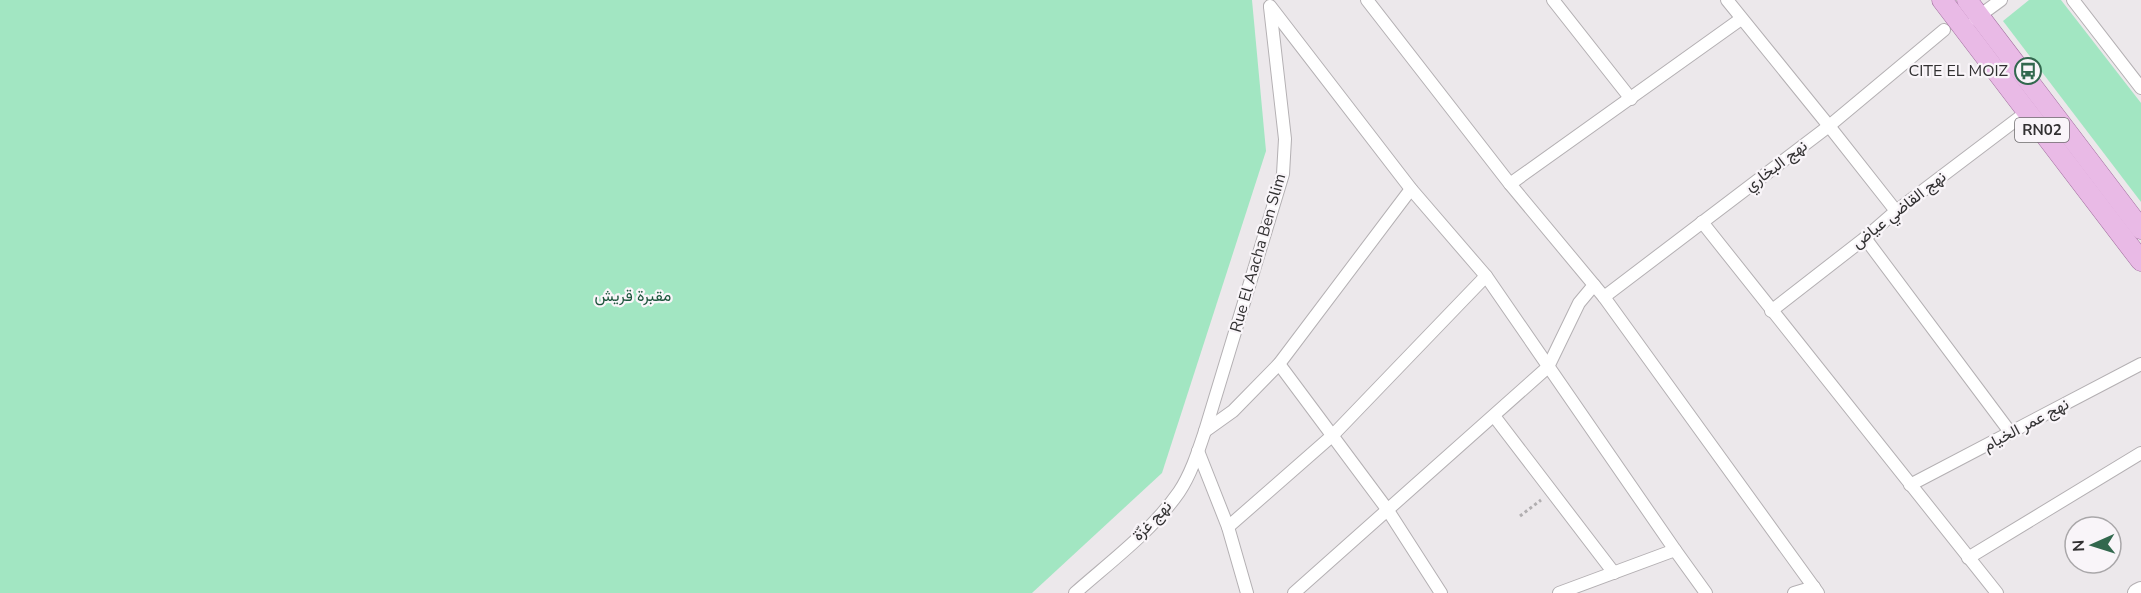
<svg xmlns="http://www.w3.org/2000/svg" width="2141" height="593" font-family="'Nunito Sans',Vazirmatn,sans-serif">
<style>
.green{fill:#a2e6c2}
.lines{fill:none;stroke-linecap:round;stroke-linejoin:round}
.minor-casing{stroke:#b4b0b3;stroke-width:14}
.secondary-casing{stroke:#b4b0b3;stroke-width:20}
.primary-casing{stroke:#9f6c9c;stroke-width:21}
.path{stroke:#b1aeb0;stroke-width:3;stroke-dasharray:3 3;stroke-linecap:butt}
.minor{stroke:#fff;stroke-width:12}
.secondary{stroke:#fff;stroke-width:18}
.primary{stroke:#e9bae6;stroke-width:20}
.labels{text-anchor:middle;dominant-baseline:central;stroke-width:4.5;stroke-linejoin:round;paint-order:stroke}
.shield{fill:#f9f5f9;stroke:#6e6c6e;stroke-width:1.5}
.shield-label{font-size:15px;font-weight:bold;fill:#323132}
.poi-label{font-size:16px;fill:#323132;stroke:#f9f5f9;text-anchor:end}
.street-label{font-size:16px;fill:#323132;stroke:#f9f5f9}
.park-label{font-size:16px;fill:#1e563d;stroke:#f9f5f9}
</style>
<rect width="100%" height="100%" fill="#ece8eb"/>
<g class="green">
<polygon points="0,0 1252,0 1266,151 1162,473 1032,593 0,593"/>
<polygon points="2029,0 2061,0 2141,103 2141,202 2003,21"/>
</g>
<g class="lines">
<defs>
<g id="minor">
<polyline points="1367,0 1510,184 1604,297 1818,593"/>
<polyline points="1553,0 1631,99"/>
<polyline points="1727,0 1829,126 1896,211"/>
<polyline points="2073,0 2141,88"/>
<polyline points="1270,6 1411,189 1486,276 1675,550 1706,593"/>
<polyline points="1975,19 2001,0"/>
<polyline points="1510,184 1741,19"/>
<polyline points="1702,222 1997,593"/>
<polyline points="1865,238 2010,432"/>
<polyline points="1604,297 1829,126 1944,30"/>
<polyline points="1771,311 1865,238 1896,211 2028,111"/>
<polyline points="1279,364 1387,509 1441,593"/>
<polyline points="1494,416 1614,573"/>
<polyline points="1205,431 1233,411 1279,364 1411,189"/>
<polyline points="1198,451 1228,527 1247,593"/>
<polyline points="1910,485 2141,364"/>
<polyline points="1228,527 1333,435 1486,276"/>
<polyline points="1968,558 2141,453"/>
<path d="M1075 593C1110 562 1152 531 1179 492 1191 474 1198 452 1205 431L1283 174 1285 139 1270 7"/>
<polyline points="1294,593 1548,367 1579,303 1594,285"/>
<polyline points="1559,593 1675,550"/>
<polyline points="1794,593 1814,587"/>
</g>
<polyline id="secondary" points="2137,593 2141,591"/>
<g id="primary">
<polyline points="1942,0 2141,261"/>
<polyline points="1967,0 2141,229"/>
</g>
</defs>
<use href="#minor" class="minor-casing"/>
<use href="#secondary" class="secondary-casing"/>
<use href="#primary" class="primary-casing"/>
<polyline class="path" points="1520,516 1541,500"/>
<use href="#minor" class="minor"/>
<use href="#secondary" class="secondary"/>
<use href="#primary" class="primary"/>
</g>
<defs>
<symbol id="bus-ring" viewBox="-11 -11 22 22"><circle r="9.5" fill="#f9f5f9" stroke="#32684e" stroke-width="1.5"/><path d="M-5-6H5V4H4V6H2V4H-2V6H-4V4H-5ZM-3.5-4V0h7V-4ZM-3.5 1.2v1.5H-2V1.2ZM2 1.2v1.5H3.5V1.2Z" fill="#32684e"/></symbol>
</defs>
<g fill-rule="evenodd">
<use href="#bus-ring" x="2013" y="56" width="30" height="30"/>
</g>
<g class="labels">
<rect class="shield" x="2015" y="118" width="54" height="24" rx="4.5"/>
<g class="shield-label">
<text x="2042" y="130">RN02</text>
</g>
<g class="poi-label">
<text x="2008" y="71">CITE EL MOIZ</text>
</g>
<g class="street-label">
<text transform="translate(1776 166) rotate(-37)">نهج البخاري</text>
<text transform="translate(1899 210) rotate(-38)">نهج القاضي عياض</text>
<text transform="translate(1258 253) rotate(-74)">Rue El Aacha Ben Slim</text>
<text transform="translate(2026 425) rotate(-28)">نهج عمر الخيام</text>
<text transform="translate(1152 521) rotate(-46)">نهج غزّة</text>
</g>
<g class="park-label">
<text x="633" y="296">مقبرة قريش</text>
</g>
</g>
<g transform="translate(2093 545) rotate(267)"><circle r="28" fill="#f9f5f9" stroke="#a9a7a9" stroke-width="1.5"/>
<path d="M0-4.5L10 22L0 15L-10 22Z" fill="#32684e"/>
<text y="-9" font-size="16" font-weight="bold" text-anchor="middle" fill="#323132">N</text>
</g>
</svg>
